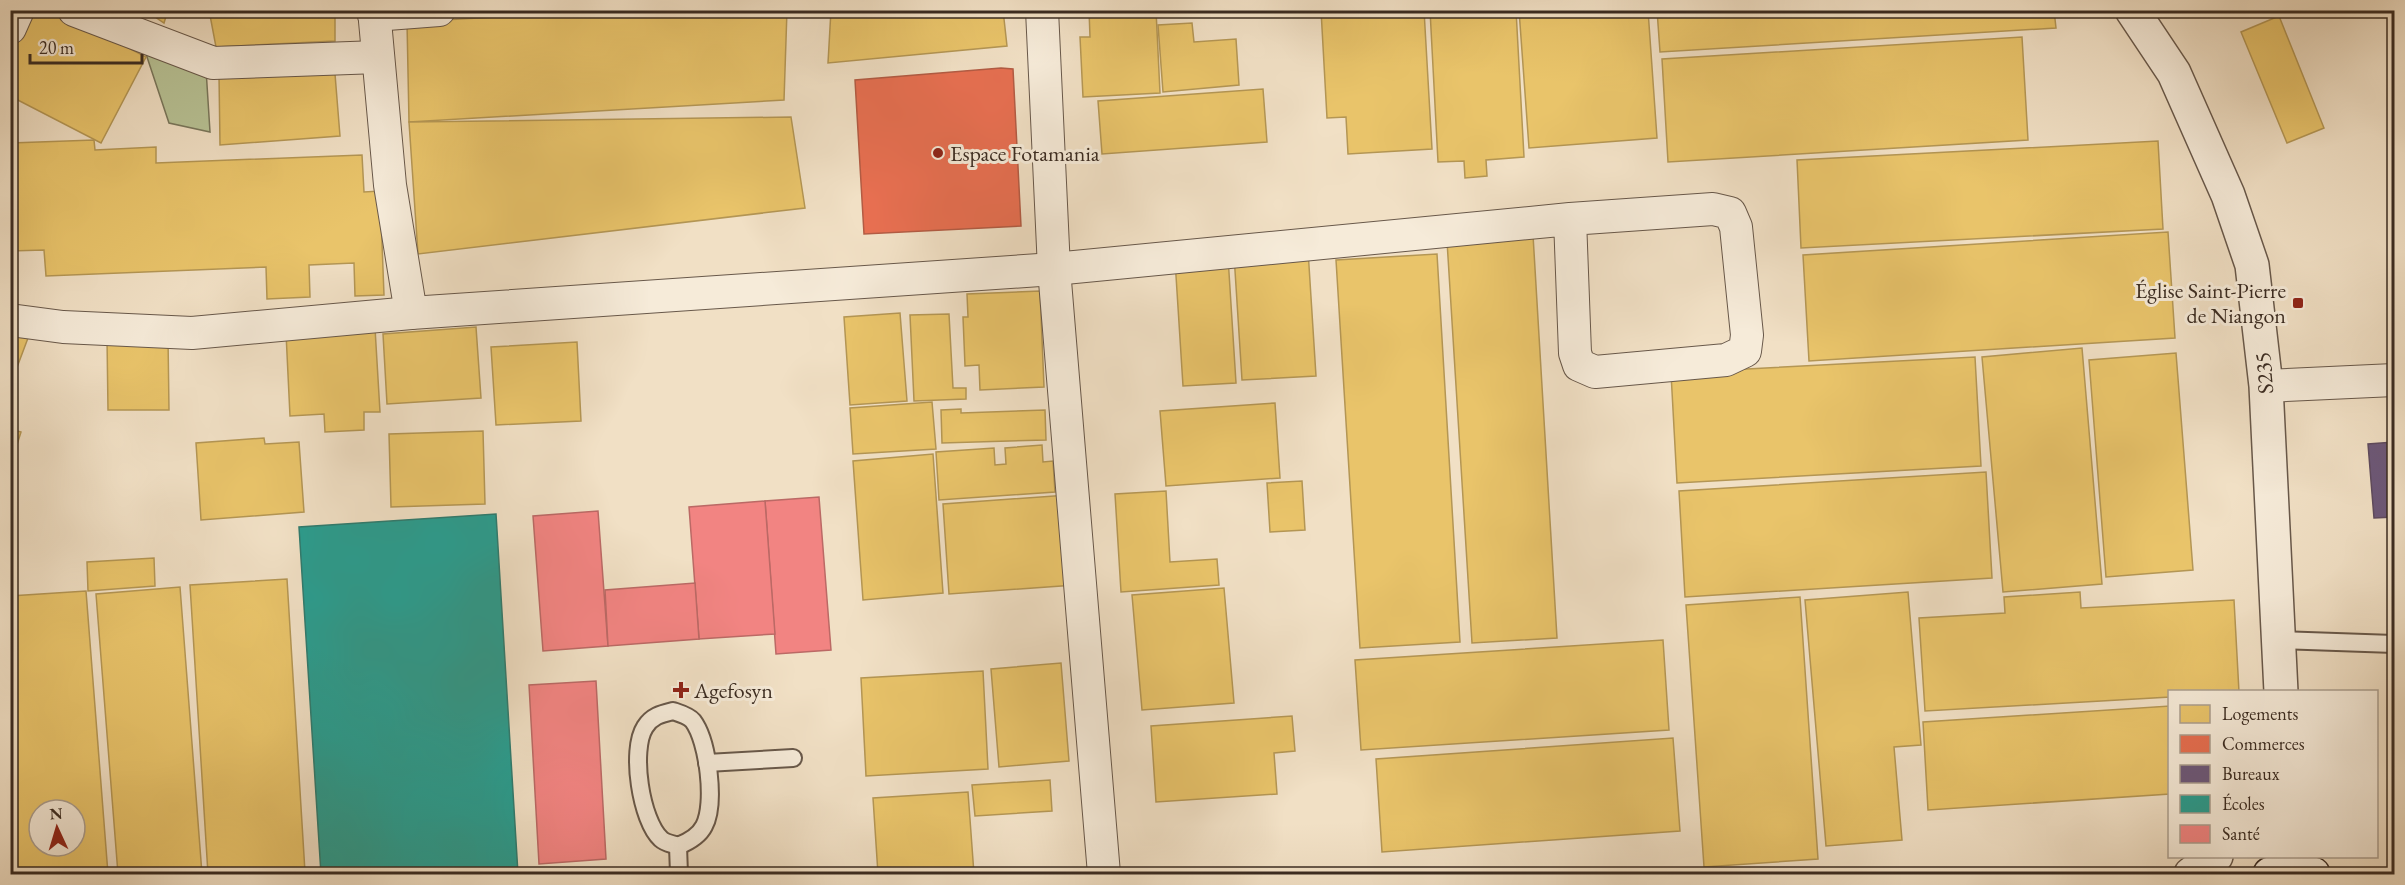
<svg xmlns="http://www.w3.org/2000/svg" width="2405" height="885" font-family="'EB Garamond',serif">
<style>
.green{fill:#b8c396;stroke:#79775c;stroke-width:1.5}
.homes{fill:#e9c46a;stroke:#b49654;stroke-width:1.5;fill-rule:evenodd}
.shops{fill:#e76f51;stroke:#b35b43;stroke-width:1.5}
.offices{fill:#6d597a;stroke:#5e4b5f;stroke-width:1.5}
.schools{fill:#2a9d8f;stroke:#2f7b6e;stroke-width:1.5}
.health{fill:#f28482;stroke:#bb6965;stroke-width:1.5}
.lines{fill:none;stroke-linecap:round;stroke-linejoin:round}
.service-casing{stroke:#68584a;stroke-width:20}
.minor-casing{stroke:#68584a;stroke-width:34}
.tertiary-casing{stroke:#68584a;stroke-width:36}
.secondary-casing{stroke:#3a2b21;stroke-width:36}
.service{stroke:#f6ebd9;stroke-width:16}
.minor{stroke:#f6ebd9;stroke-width:32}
.tertiary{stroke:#f6ebd9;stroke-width:33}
.secondary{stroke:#f6ebd9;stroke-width:33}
.poi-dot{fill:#8f2418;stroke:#f6ebd9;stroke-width:2}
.labels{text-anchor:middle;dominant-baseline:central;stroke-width:6;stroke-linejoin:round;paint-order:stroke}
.poi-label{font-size:22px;fill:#3a2b21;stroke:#f6ebd9;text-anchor:start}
.street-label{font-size:22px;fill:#3a2b21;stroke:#f6ebd9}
</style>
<rect width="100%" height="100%" fill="#f1e0c5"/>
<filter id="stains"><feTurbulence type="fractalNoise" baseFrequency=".00333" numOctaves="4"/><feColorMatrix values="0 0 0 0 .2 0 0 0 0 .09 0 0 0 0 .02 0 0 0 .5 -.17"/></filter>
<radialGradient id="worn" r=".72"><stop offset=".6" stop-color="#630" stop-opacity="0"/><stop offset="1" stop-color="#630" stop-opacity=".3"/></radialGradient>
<polygon class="green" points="143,45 206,69 210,132 169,123"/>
<g class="homes">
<polygon points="30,10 56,10 146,57 101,143 10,96 10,49"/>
<polygon points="145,10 168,10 164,23"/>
<polygon points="209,10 335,10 335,41 216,47"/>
<polygon points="621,10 787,10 784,100 409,122 407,22"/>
<polygon points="831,10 1003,10 1007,46 828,63"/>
<polygon points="1089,10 1156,10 1160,93 1083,97 1080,37 1090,37"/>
<polygon points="1321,10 1424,10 1432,149 1348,154 1346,117 1327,118"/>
<polygon points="1430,10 1516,10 1524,157 1486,160 1487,176 1465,178 1464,161 1438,162"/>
<polygon points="1519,10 1648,10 1657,138 1529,148"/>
<polygon points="1657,10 2054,10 2056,28 1660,52"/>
<polygon points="2279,16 2324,128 2287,143 2241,32"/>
<polygon points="1192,23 1194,42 1236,39 1239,85 1163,92 1158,25"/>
<polygon points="2022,37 2028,140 1668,162 1662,59"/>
<polygon points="335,74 340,136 220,145 219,75"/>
<polygon points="1263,89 1267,142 1102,154 1098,101"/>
<polygon points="791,117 805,208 418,254 409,122"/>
<polygon points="94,140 95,150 156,147 156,163 362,155 364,192 380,191 384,295 355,296 354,263 309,265 310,297 267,299 266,267 46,276 44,250 10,251 10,182 13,182 11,143"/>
<polygon points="2158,141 2163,229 1801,248 1797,160"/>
<polygon points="2168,232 2175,338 1809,361 1803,255"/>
<polygon points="1533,235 1557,638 1472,643 1447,241"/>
<polygon points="1308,250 1316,376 1242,380 1234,255"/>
<polygon points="1437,254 1460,642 1360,648 1336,260"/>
<polygon points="1228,257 1236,383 1183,386 1175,260"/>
<polygon points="1040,291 1044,387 980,390 979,365 965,366 963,317 968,317 967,294"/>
<polygon points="900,313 907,401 850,405 844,317"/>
<polygon points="949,314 953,388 966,388 966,399 914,401 910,315"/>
<polygon points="476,327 481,398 387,404 383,334"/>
<polygon points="375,328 380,412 364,412 364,430 325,432 324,414 290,416 286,333"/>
<polygon points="10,332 28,338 10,386"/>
<polygon points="168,337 169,410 108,410 107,338"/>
<polygon points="577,342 581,421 496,425 491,347"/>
<polygon points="2082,348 2102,584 2003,592 1982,357"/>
<polygon points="2176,353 2193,570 2106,577 2089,360"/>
<polygon points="1975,357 1981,466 1677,483 1671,373"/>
<polygon points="932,402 936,449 853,454 850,408"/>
<polygon points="1275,403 1280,478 1166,486 1160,411"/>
<polygon points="961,409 961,413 1045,410 1046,440 942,443 941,410"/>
<polygon points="10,429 21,432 10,467"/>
<polygon points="483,431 485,504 391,507 389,434"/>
<polygon points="264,438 265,444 299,442 304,512 201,520 196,443"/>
<polygon points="1042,445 1043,462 1053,461 1055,492 939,500 936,452 994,448 995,465 1006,464 1005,448"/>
<polygon points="933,454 943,593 863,600 853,461"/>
<polygon points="1986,472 1992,578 1685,597 1679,491"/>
<polygon points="1302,481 1305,530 1270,532 1267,483"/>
<polygon points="1166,491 1170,562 1217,559 1219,585 1121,592 1115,494"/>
<polygon points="1068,495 1075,585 949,594 943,504"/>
<polygon points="154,558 155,586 88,591 87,562"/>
<polygon points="287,579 305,872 208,874 190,585"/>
<polygon points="180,587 202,874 118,874 96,594"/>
<polygon points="1224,588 1234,703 1142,710 1132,595"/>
<path d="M86 591 108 874H10V596ZM39 810H75V846H39Z"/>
<polygon points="1908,592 1921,745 1894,747 1902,840 1826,846 1805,600"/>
<polygon points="2080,592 2081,608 2234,600 2239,692 2170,692 2170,697 1925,711 1919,618 2005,613 2004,597"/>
<polygon points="1800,597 1818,859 1704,867 1686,605"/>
<polygon points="1663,640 1669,730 1361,750 1355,660"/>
<polygon points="1061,663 1069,761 999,767 991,669"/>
<polygon points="983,671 988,769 866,776 861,678"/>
<polygon points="2170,706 2170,794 1928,810 1923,722"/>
<polygon points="1292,716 1295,751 1274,753 1277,794 1156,802 1151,726"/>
<polygon points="1673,738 1680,831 1382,852 1376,759"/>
<polygon points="1050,780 1052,811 975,816 972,785"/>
<polygon points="968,792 974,874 878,874 873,798"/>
</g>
<polygon class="shops" points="1001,68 1013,69 1021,226 864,234 855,80"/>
<polygon class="offices" points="2394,442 2394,517 2374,518 2368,444"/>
<polygon class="schools" points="496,514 518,874 321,874 299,527"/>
<g class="health">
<polygon points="819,497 831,650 776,654 765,501"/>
<polygon points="765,501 775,634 699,639 689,507"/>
<polygon points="598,511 608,646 543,651 533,516"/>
<polygon points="695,583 699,639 608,646 605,590"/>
<polygon points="596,681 606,859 539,864 529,685"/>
</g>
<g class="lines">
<defs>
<g id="service">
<polyline points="2277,640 2394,644"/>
<path d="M673 711C679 713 689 716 693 721 708 741 716 804 704 826 699 836 688 842 678 846 673 844 665 843 661 839 641 821 630 750 645 727 652 716 661 714 673 711Z"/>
<polyline points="707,763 793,758"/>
<polyline points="678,846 679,874"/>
</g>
<g id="minor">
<polyline points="74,10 213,63 378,57"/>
<polyline points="374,10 390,185 411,313"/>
<polyline points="1042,10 1054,269 1104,874"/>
<polyline points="374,15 439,10"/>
<polyline points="10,28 18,10"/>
<polyline points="10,320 63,327 192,333 411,313 1054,269 1570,219 1713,209 1730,213 1736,227 1747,335 1745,351 1726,360 1595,372 1579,365 1575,353 1570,219"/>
<polyline points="2266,386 2394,380"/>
</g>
<g id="tertiary">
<polyline points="2132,10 2174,73 2228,195 2252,265 2266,386 2281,692"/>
<polyline points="2191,874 2216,856"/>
</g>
<polyline id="secondary" points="2270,874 2296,870 2313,874"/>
</defs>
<use href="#service" class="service-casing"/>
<use href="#minor" class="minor-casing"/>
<use href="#tertiary" class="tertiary-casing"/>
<use href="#secondary" class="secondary-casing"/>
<use href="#service" class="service"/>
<use href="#minor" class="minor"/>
<use href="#tertiary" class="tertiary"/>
<use href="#secondary" class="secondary"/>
</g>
<g class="poi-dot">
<circle cx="938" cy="153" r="6"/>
<rect x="2292" y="297" width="12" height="12" rx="3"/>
<path d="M678 681h6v6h6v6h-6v6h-6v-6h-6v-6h6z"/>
</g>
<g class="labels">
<g class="poi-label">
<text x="950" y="153">Espace Fotamania</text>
<text x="2286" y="290" text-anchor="end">Église Saint-Pierre<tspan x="2286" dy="25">de Niangon</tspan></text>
<text x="694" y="690">Agefosyn</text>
</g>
<g class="street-label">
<text transform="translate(2264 373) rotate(-95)">S235</text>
</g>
</g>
<rect width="2405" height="885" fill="none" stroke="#f1e0c5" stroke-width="36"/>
<rect x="12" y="12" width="2381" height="861" fill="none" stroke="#3a2b21" stroke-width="3"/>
<rect x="18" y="18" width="2369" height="849" fill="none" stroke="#3a2b21" stroke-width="1.5"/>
<rect x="2168" y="690" width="210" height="168" fill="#f6ebd9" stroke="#ab9e8f" stroke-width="1.5"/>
<rect x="2180" y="705" width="30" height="18" fill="#e9c46a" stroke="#ab9e8f" stroke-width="1.5"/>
<text x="2222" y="720" font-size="18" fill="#3a2b21">Logements</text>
<rect x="2180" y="735" width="30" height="18" fill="#e76f51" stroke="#ab9e8f" stroke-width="1.5"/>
<text x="2222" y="750" font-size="18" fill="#3a2b21">Commerces</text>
<rect x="2180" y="765" width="30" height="18" fill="#6d597a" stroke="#ab9e8f" stroke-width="1.5"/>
<text x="2222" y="780" font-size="18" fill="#3a2b21">Bureaux</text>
<rect x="2180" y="795" width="30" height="18" fill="#2a9d8f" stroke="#ab9e8f" stroke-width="1.5"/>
<text x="2222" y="810" font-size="18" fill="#3a2b21">Écoles</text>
<rect x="2180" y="825" width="30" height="18" fill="#f28482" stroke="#ab9e8f" stroke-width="1.5"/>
<text x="2222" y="840" font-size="18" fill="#3a2b21">Santé</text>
<g transform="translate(57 828) rotate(356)"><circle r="28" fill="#f6ebd9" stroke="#ab9e8f" stroke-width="1.5"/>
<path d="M0-4.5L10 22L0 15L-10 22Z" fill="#8f2418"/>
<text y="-9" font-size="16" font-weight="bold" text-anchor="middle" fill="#3a2b21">N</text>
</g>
<path d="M30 54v9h112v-9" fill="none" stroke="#3a2b21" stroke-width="3"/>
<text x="39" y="54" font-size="18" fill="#3a2b21" stroke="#f6ebd9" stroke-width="4.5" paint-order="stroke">20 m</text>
<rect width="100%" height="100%" filter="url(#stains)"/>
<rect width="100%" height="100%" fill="url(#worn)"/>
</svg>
